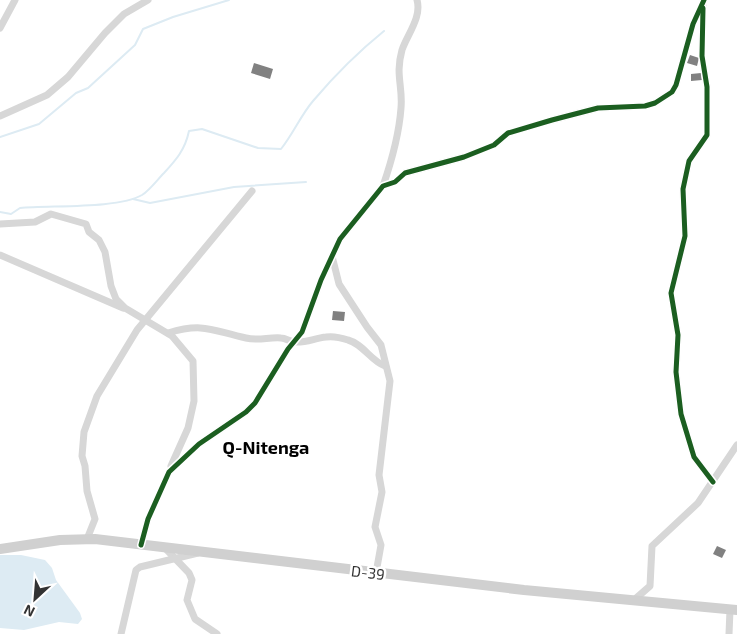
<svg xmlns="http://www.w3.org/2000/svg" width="737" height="634" font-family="'Exo 2',sans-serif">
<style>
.water{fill:#ddebf3}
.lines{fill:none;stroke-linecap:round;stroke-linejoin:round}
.stream{stroke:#ddebf3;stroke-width:2}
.building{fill:#818181}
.minor{stroke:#d7d7d7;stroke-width:7}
.secondary{stroke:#d0d0d0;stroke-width:10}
.cycleway-casing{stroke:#fff;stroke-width:8}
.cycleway{stroke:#1b5e20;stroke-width:5}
.labels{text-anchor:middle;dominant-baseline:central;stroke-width:5;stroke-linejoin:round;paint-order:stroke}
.street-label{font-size:15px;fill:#333;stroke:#fff}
.quarter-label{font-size:18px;font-weight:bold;fill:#000;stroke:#fff}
</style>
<rect width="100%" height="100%" fill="#fff"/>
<polygon class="water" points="0,555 21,555 45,560 52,568 56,580 80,613 82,619 78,624 59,622 24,630 0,628"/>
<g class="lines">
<g class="stream">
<polyline points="0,137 39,124 76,93 88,88 135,45 143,29 173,17 229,0"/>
<polyline points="133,199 150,203 234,187 306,182"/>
<path d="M0 212 11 214 20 208C51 205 118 209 142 195 150 190 157 180 164 173 176 160 185 150 189 131L202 129 258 148 281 149C293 134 301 115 313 101 335 75 358 52 384 31"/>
</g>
</g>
<g class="building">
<polygon points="690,55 699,58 697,66 687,63"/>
<polygon points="254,63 273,69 270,79 251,73"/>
<polygon points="701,73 702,80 691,81 691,74"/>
<polygon points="333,311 345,312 344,321 332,320"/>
<polygon points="717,546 726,550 722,558 713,554"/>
</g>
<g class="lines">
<g class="minor">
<polyline points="703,6 702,56 707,87 707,135 689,161 683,189 685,236 671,293 678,335 676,372 681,414 694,457 713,482"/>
<polyline points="0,28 15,0"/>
<polyline points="0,116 47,95 68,77 105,33 124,14 148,0"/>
<path d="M383 186C392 160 399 135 401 108 403 86 395 75 402 50 407 35 422 17 417 0"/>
<polyline points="0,224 35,222 51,214 86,224 89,232 99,240 105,252 111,286 116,299 125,308 172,336 193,361 194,401 188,428 171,466"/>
<polyline points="0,255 123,308"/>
<polyline points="332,256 339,284 367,327 381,345 390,381 379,475 382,492 375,527 381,545 376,573"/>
<path d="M168 333C204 322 213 331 246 338 258 341 269 337 281 338 286 338 290 342 295 342 306 343 315 338 326 337 332 336 342 338 348 340 363 344 371 361 385 366"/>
<polyline points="87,539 95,519 87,491 85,466 82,456 84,432 97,396 137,330 252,191"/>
<polyline points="141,545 148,519 169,472 199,444 246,412 255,403 288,349 302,332 321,280 340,239 383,186 395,182 405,173 464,157 494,145 508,133 552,120 598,108 645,106 655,103 672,92 676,85 693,24 704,0"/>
<polyline points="165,548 189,573 192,580 187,600 195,619 217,634"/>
<polyline points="634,600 650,586 652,546 698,503 737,445"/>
<polyline points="121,634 136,570 140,567 198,553"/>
<polyline points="729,634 730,610"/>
</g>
<polyline class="secondary" points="0,549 60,540 95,539 524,590 737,610"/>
<defs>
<g id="cycleway">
<polyline points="703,8 702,56 707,87 707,135 689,161 683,189 685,236 671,293 678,335 676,372 681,414 694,457 713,482"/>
<polyline points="141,545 148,519 169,472 199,444 246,412 255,403 288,349 302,332 321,280 340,239 383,186 395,182 405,173 464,157 494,145 508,133 552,120 598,108 645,106 655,103 672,92 676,85 693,24 704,0"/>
</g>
</defs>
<use href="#cycleway" class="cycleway-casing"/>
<use href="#cycleway" class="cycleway"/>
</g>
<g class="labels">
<g class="street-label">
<text transform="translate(368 572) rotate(7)">D-39</text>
</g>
<g class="quarter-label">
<text x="266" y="447">Q-Nitenga</text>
</g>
</g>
<g transform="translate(35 599) rotate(206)" stroke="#ffffff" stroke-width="4" paint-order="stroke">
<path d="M0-4L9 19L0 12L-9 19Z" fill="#333333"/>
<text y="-8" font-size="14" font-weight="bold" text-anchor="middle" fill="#333333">N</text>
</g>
</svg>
